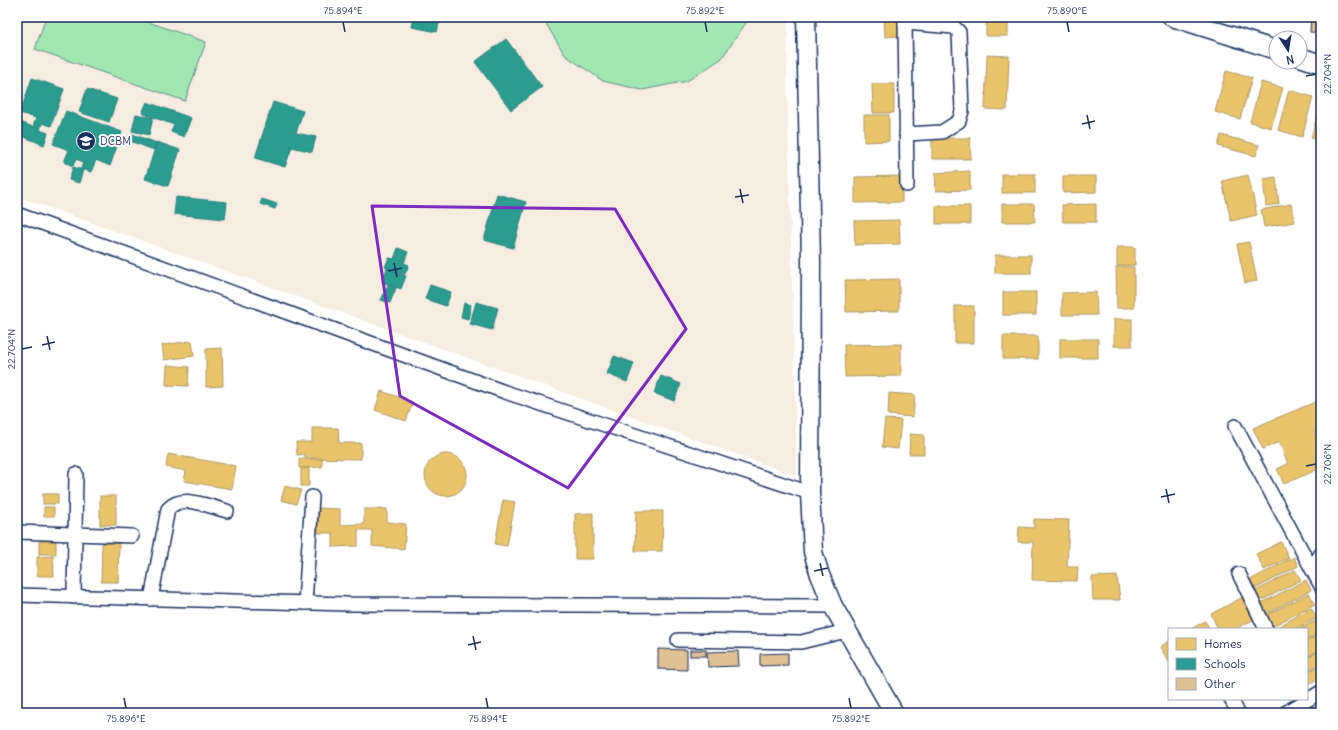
<svg xmlns="http://www.w3.org/2000/svg" width="1338" height="730" font-family="Delius,sans-serif">
<style>
.built{fill:#f6ecdf}
.green{fill:#a2e7b3;stroke:#5e8b88}
.homes{fill:#e9c46a;stroke:#ab9766}
.schools{fill:#2a9d8f;stroke:#267c80}
.building{fill:#e0c193;stroke:#1b2f5e}
.lines{fill:none;stroke-linecap:round;stroke-linejoin:round}
.street-casing{stroke:#1b2f5e;stroke-width:16}
.secondary-casing{stroke:#1b2f5e;stroke-width:21}
.street{stroke:#fff;stroke-width:13}
.secondary{stroke:#fff;stroke-width:18}
.marked{fill:none;stroke:#7b2cbf;stroke-width:3;stroke-linejoin:round}
.ticks{fill:none;stroke:#1b2f5e;stroke-width:1.5}
.labels{text-anchor:middle;dominant-baseline:central;stroke-width:4;stroke-linejoin:round;paint-order:stroke}
.poi-label{font-size:11px;fill:#1b2f5e;stroke:#fff;text-anchor:start}
.neatline{fill:none;stroke:#1b2f5e;stroke-width:1.5}
.ticks-label{font-size:10px;text-anchor:middle;fill:#1b2f5e}
</style>
<rect width="100%" height="100%" fill="#fff"/>
<filter id="ink" filterUnits="userSpaceOnUse"><feTurbulence type="fractalNoise" baseFrequency=".025" numOctaves="2"/><feDisplacementMap in="SourceGraphic" scale="8" xChannelSelector="R" yChannelSelector="G"/><feConvolveMatrix kernelMatrix="1 2 1 2 8 2 1 2 1" color-interpolation-filters="sRGB"/></filter>
<g filter="url(#ink)">
<polygon class="built" points="17,17 788,17 787,85 797,476 17,196"/>
<g class="green">
<polygon points="46,17 134,17 206,42 185,101 35,49"/>
<polygon points="542,17 748,17 746,23 721,59 687,81 642,90 603,81 565,55"/>
</g>
<g class="homes">
<polygon points="884,17 898,17 899,36 885,37"/>
<rect x="986" y="17" width="22" height="19"/>
<polygon points="987,55 1009,56 1007,110 985,109"/>
<polygon points="1226,71 1252,78 1240,119 1215,112"/>
<polygon points="1261,82 1283,88 1271,128 1250,122"/>
<polygon points="872,84 894,84 894,113 873,113"/>
<polygon points="1289,90 1313,97 1302,137 1278,130"/>
<polygon points="1321,102 1321,141 1311,138"/>
<polygon points="864,115 889,115 889,141 864,142"/>
<polygon points="1221,135 1259,145 1256,156 1218,146"/>
<polygon points="932,138 970,138 971,159 932,159"/>
<polygon points="970,171 970,190 936,191 935,173"/>
<rect x="1002" y="174" width="33" height="19"/>
<polygon points="1248,175 1257,215 1231,221 1222,181"/>
<polygon points="902,176 902,202 855,203 855,177"/>
<polygon points="1063,176 1096,176 1096,192 1063,193"/>
<polygon points="1276,177 1279,204 1266,206 1263,179"/>
<polygon points="1002,204 1034,204 1035,222 1002,222"/>
<polygon points="1096,204 1096,222 1063,222 1062,205"/>
<polygon points="1291,204 1295,222 1264,227 1261,210"/>
<rect x="936" y="206" width="34" height="18"/>
<polygon points="899,220 900,244 855,245 854,221"/>
<polygon points="1249,242 1257,281 1245,283 1237,244"/>
<polygon points="1117,247 1135,247 1135,265 1117,266"/>
<rect x="995" y="255" width="36" height="18"/>
<polygon points="1116,267 1134,267 1134,308 1117,308"/>
<polygon points="899,279 899,311 846,312 845,280"/>
<rect x="1003" y="292" width="33" height="23"/>
<polygon points="1096,292 1097,315 1062,315 1062,293"/>
<rect x="955" y="306" width="19" height="37"/>
<rect x="1114" y="319" width="18" height="27"/>
<rect x="1003" y="336" width="35" height="23"/>
<rect x="1060" y="339" width="38" height="19"/>
<polygon points="192,341 194,356 164,360 162,345"/>
<polygon points="901,344 901,376 845,377 844,345"/>
<polygon points="222,348 223,386 206,387 206,349"/>
<polygon points="167,365 189,367 188,386 166,385"/>
<polygon points="381,391 413,402 406,421 375,410"/>
<polygon points="889,393 915,395 913,417 888,415"/>
<polygon points="1320,400 1321,429 1314,432 1321,447 1321,468 1284,484 1277,469 1288,464 1279,442 1263,449 1253,428"/>
<polygon points="885,419 901,420 898,449 882,447"/>
<polygon points="312,428 338,428 339,443 361,443 361,459 305,458 305,454 297,455 296,442 312,442"/>
<polygon points="910,434 924,435 924,454 909,454"/>
<circle cx="446" cy="475" r="21"/>
<polygon points="168,454 236,466 232,489 184,481 186,471 166,467"/>
<polygon points="299,459 322,459 322,467 299,468"/>
<rect x="301" y="468" width="8" height="18"/>
<polygon points="285,486 301,490 296,504 281,500"/>
<rect x="43" y="494" width="15" height="10"/>
<rect x="100" y="496" width="16" height="29"/>
<polygon points="503,500 515,502 507,546 495,544"/>
<rect x="44" y="507" width="10" height="9"/>
<polygon points="319,508 340,509 340,525 364,524 364,509 387,509 387,522 406,524 404,549 372,546 372,530 358,530 358,546 333,547 333,533 318,533"/>
<polygon points="636,511 663,511 662,551 635,551"/>
<polygon points="593,513 593,559 575,559 575,514"/>
<polygon points="1034,519 1069,520 1067,567 1078,567 1077,581 1032,580 1033,542 1018,542 1019,527 1034,528"/>
<rect x="39" y="541" width="17" height="13"/>
<polygon points="1281,542 1289,558 1264,570 1256,554"/>
<polygon points="102,543 119,543 118,582 101,582"/>
<polygon points="53,556 54,576 37,576 37,557"/>
<polygon points="1294,557 1298,566 1255,589 1250,580"/>
<polygon points="1295,570 1301,580 1257,603 1252,593"/>
<polygon points="1117,576 1120,600 1093,600 1092,577"/>
<polygon points="1306,580 1311,590 1264,615 1258,605"/>
<polygon points="1309,593 1315,604 1271,627 1265,616"/>
<polygon points="1243,597 1255,619 1235,629 1218,629 1211,614"/>
<polygon points="1311,608 1317,618 1295,629 1274,629"/>
<polygon points="1321,618 1321,632 1307,640 1307,629 1299,629"/>
<polygon points="1205,621 1210,629 1191,629"/>
<polygon points="1321,633 1321,649 1307,657 1307,641"/>
<polygon points="1169,641 1169,662 1160,647"/>
<polygon points="1321,650 1321,663 1307,671 1307,658"/>
<polygon points="1321,665 1321,677 1307,685 1307,672"/>
<polygon points="1320,705 1321,713 1309,713 1308,711"/>
</g>
<g class="schools">
<polygon points="414,17 440,19 437,32 412,27"/>
<polygon points="506,39 542,87 511,110 475,62"/>
<polygon points="32,78 64,89 51,126 42,123 40,130 48,133 44,145 17,134 18,121 33,127 36,118 20,113"/>
<polygon points="87,89 117,99 109,122 79,112"/>
<polygon points="147,102 191,118 184,137 171,132 174,125 142,113"/>
<polygon points="273,102 303,111 296,133 316,137 312,152 292,147 285,167 255,158"/>
<polygon points="66,111 122,132 110,166 96,160 91,172 81,169 83,162 76,159 73,166 64,162 69,150 53,144"/>
<polygon points="136,114 153,118 149,135 132,131"/>
<polygon points="132,134 157,143 154,150 130,141"/>
<polygon points="157,142 180,150 168,186 145,179"/>
<polygon points="73,167 83,170 79,183 69,180"/>
<polygon points="497,194 526,202 513,248 484,240"/>
<polygon points="176,197 227,202 225,219 174,214"/>
<polygon points="262,199 277,204 275,209 260,204"/>
<polygon points="398,248 408,252 404,263 409,265 405,274 385,267 389,258 394,259"/>
<polygon points="387,268 406,276 401,289 382,282"/>
<polygon points="388,285 396,288 390,303 381,300"/>
<polygon points="430,285 451,292 446,306 425,299"/>
<polygon points="476,302 498,308 492,330 470,324"/>
<polygon points="464,303 471,305 468,319 461,317"/>
<polygon points="614,356 634,363 627,382 607,374"/>
<polygon points="661,376 681,384 674,401 654,393"/>
</g>
<g class="building">
<polygon points="1311,17 1321,18 1319,33 1310,32"/>
<polygon points="658,649 687,650 687,670 658,669"/>
<rect x="690" y="650" width="16" height="6"/>
<polygon points="738,651 739,666 708,667 707,652"/>
<polygon points="788,653 788,665 760,666 760,654"/>
</g>
<g class="lines">
<defs>
<g id="street">
<polyline points="905,17 907,185"/>
<polyline points="905,23 954,27 959,32 962,111 959,121 942,132 906,134"/>
<polyline points="17,214 505,392 810,493"/>
<polyline points="1235,426 1321,586"/>
<polyline points="17,532 132,536"/>
<polyline points="1312,568 1321,554"/>
<polyline points="1239,574 1266,629"/>
<polyline points="17,595 347,604 833,606"/>
<polyline points="74,597 76,474"/>
<path d="M151 599 168 509C182 493 210 507 227 511"/>
<polyline points="305,603 312,497"/>
<polyline points="678,640 801,642 846,631"/>
<polyline points="1231,699 1238,713"/>
<polyline points="1285,713 1321,692"/>
</g>
<g id="secondary">
<polyline points="806,17 811,262 810,493 813,552 820,575 833,606 894,713"/>
<polyline points="1172,17 1276,50"/>
<polyline points="1300,57 1321,64"/>
</g>
</defs>
<use href="#street" class="street-casing"/>
<use href="#secondary" class="secondary-casing"/>
<use href="#street" class="street"/>
<use href="#secondary" class="secondary"/>
</g>
</g>
<path class="marked" d="M372 206 615 209 686 329 568 488 400 396Z"/>
<path class="ticks" d="M343 22 345 32M705 22 707 32M1067 22 1069 32M1306 76 1316 74M1087 115 1090 129M1082 124 1095 121M740 189 743 203M735 197 749 195M394 263 397 277M388 271 402 268M47 336 50 350M42 345 55 342M22 349 32 347M1306 466 1316 464M1166 489 1169 503M1161 497 1175 494M820 563 823 576M814 571 828 568M473 636 476 650M468 645 481 642M124 698 126 708M486 698 488 708M849 698 851 708"/>
<defs>
<symbol id="university-disc" viewBox="-11 -11 22 22"><circle r="9.5" fill="#1b2f5e" stroke="#fff"/><path d="M0-5L7-2L0 1L-7-2ZM-4 1L0 2.5L4 1V4Q0 6-4 4Z" fill="#fff"/></symbol>
</defs>
<g fill-rule="evenodd">
<use href="#university-disc" x="75" y="130" width="22" height="22"/>
</g>
<g class="labels">
<g class="poi-label">
<text x="100" y="141">DCBM</text>
</g>
</g>
<rect width="1338" height="730" fill="none" stroke="#fff" stroke-width="44"/>
<rect x="1168" y="628" width="140" height="72" fill="#ffffff" stroke="#a4acbf"/>
<rect x="1176" y="638" width="20" height="12" fill="#e9c46a" stroke="#a4acbf"/>
<text x="1204" y="648" font-size="12" fill="#1b2f5e">Homes</text>
<rect x="1176" y="658" width="20" height="12" fill="#2a9d8f" stroke="#a4acbf"/>
<text x="1204" y="668" font-size="12" fill="#1b2f5e">Schools</text>
<rect x="1176" y="678" width="20" height="12" fill="#e0c193" stroke="#a4acbf"/>
<text x="1204" y="688" font-size="12" fill="#1b2f5e">Other</text>
<g transform="translate(1288 50) rotate(168)"><circle r="19" fill="#ffffff" stroke="#a4acbf"/>
<path d="M0-3L7 15L0 10L-7 15Z" fill="#1b2f5e"/>
<text y="-6" font-size="11" font-weight="bold" text-anchor="middle" fill="#1b2f5e">N</text>
</g>
<rect x="22" y="22" width="1294" height="686" class="neatline"/>
<g class="ticks-label">
<text x="343" y="14">75.894°E</text>
<text x="705" y="14">75.892°E</text>
<text x="1067" y="14">75.890°E</text>
<text transform="translate(1327 74) rotate(-90)" y="4">22.704°N</text>
<text transform="translate(11 349) rotate(-90)" y="4">22.704°N</text>
<text transform="translate(1327 464) rotate(-90)" y="4">22.706°N</text>
<text x="126" y="722">75.896°E</text>
<text x="488" y="722">75.894°E</text>
<text x="851" y="722">75.892°E</text>
</g>
</svg>
